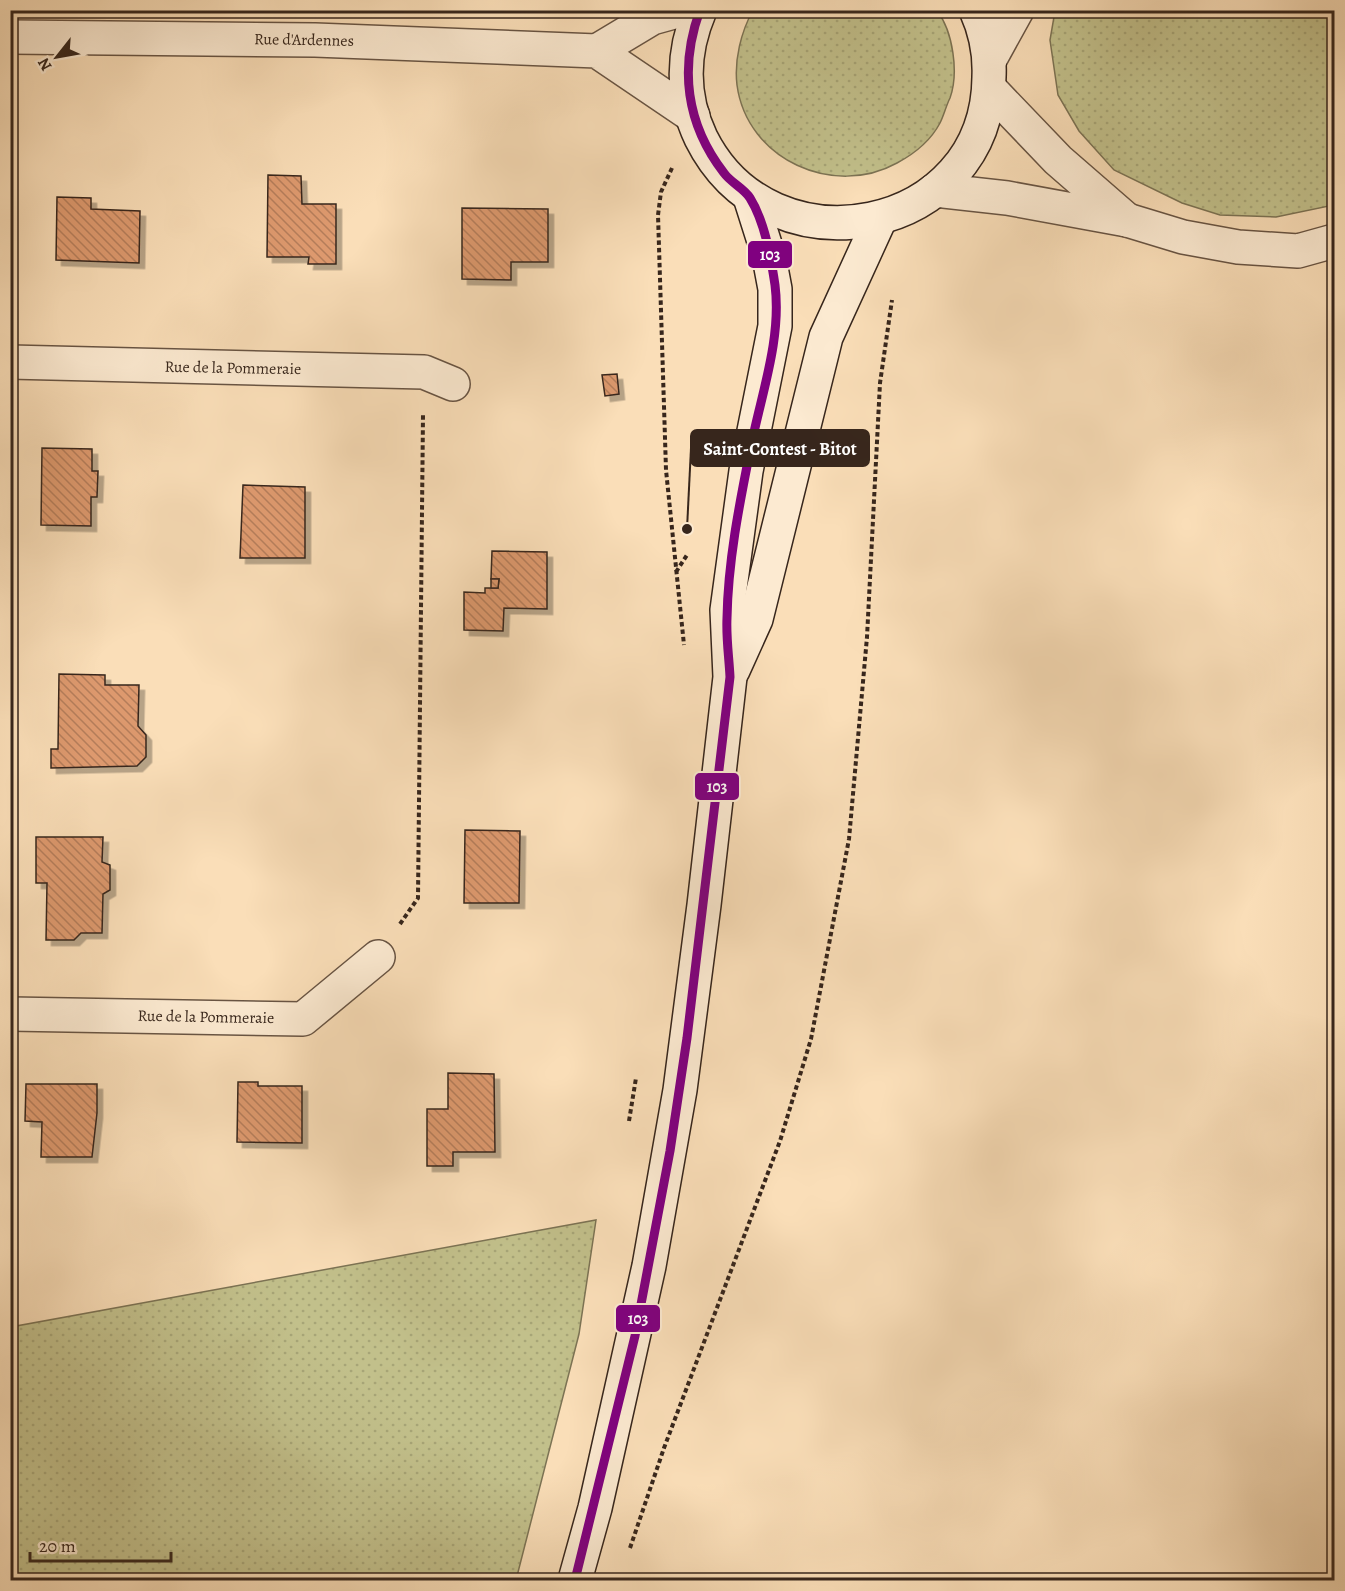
<svg xmlns="http://www.w3.org/2000/svg" width="1345" height="1591" font-family="Alegreya,serif">
<style>
.green{fill:url(#green-dots);stroke:#7c7354;stroke-width:1.5}
.building{fill:url(#building-back-hatch);stroke:#37261c;stroke-width:1.5;filter:url(#shadow)}
.lines{fill:none;stroke-linecap:round;stroke-linejoin:round}
.minor-casing{stroke:#685443;stroke-width:36}
.secondary-casing{stroke:#37261c;stroke-width:36}
.path{stroke:#37261c;stroke-width:4;stroke-dasharray:4.5 3;stroke-linecap:butt}
.minor{stroke:#fcead1;stroke-width:33}
.secondary{stroke:#fcead1;stroke-width:33}
.bus-1-casing{stroke:#fcead1;stroke-width:14}
.bus-1{stroke:#800080;stroke-width:9}
.labels{text-anchor:middle;dominant-baseline:central;stroke-width:6;stroke-linejoin:round;paint-order:stroke}
.street-label{font-size:16px;fill:#37261c;stroke:#fcead1}
.leader{fill:none;stroke:#37261c;stroke-width:2}
.callout-dot{fill:#37261c;stroke:#fcead1;stroke-width:2}
.callout{fill:#37261c;stroke:#37261c;stroke-width:2}
.callout-label{font-size:18px;text-anchor:middle;font-weight:bold;fill:#fff}
.line-badge{stroke:#fcead1;stroke-width:2}
.badge-label{font-size:16px;text-anchor:middle;font-weight:bold;fill:#fff}
</style>
<defs>
<pattern id="green-dots" width="8" height="8" patternUnits="userSpaceOnUse" patternTransform="scale(1.5)"><rect width="8" height="8" fill="#c2c08b"/><path d="M2 2h.1M6 6h.1" fill="none" stroke="#a7a577" stroke-width="1.8" stroke-linecap="round"/></pattern>
<pattern id="building-back-hatch" width="6" height="6" patternUnits="userSpaceOnUse" patternTransform="scale(1.5)"><rect width="6" height="6" fill="#dd996e"/><path d="M-1 5l2 2M0 0l6 6M5-1l2 2" fill="none" stroke="#b47d5a"/></pattern>
<filter id="shadow"><feDropShadow dx="5.5" dy="5.5" stdDeviation="0" flood-color="#0004"/></filter>
</defs>
<rect width="100%" height="100%" fill="#fadeb8"/>
<filter id="stains"><feTurbulence type="fractalNoise" baseFrequency=".00333" numOctaves="4"/><feColorMatrix values="0 0 0 0 .2 0 0 0 0 .09 0 0 0 0 .02 0 0 0 .5 -.17"/></filter>
<radialGradient id="worn" r=".72"><stop offset=".6" stop-color="#630" stop-opacity="0"/><stop offset="1" stop-color="#630" stop-opacity=".3"/></radialGradient>
<g class="green">
<path d="M753 10 937 11C953 31 959 73 950 98 946 106 944 115 940 123 931 140 914 154 897 163 834 198 747 160 737 85 734 60 741 32 753 10Z"/>
<polygon points="1260,11 1334,11 1334,205 1276,217 1220,215 1182,203 1114,170 1079,131 1058,95 1050,40 1055,11 1147,11 1148,17"/>
<polygon points="596,1220 579,1334 516,1580 11,1580 11,1327"/>
</g>
<g class="building">
<polygon points="268,175 301,176 302,204 336,204 336,264 308,264 309,257 267,257"/>
<polygon points="57,197 91,198 91,209 140,211 139,263 56,260"/>
<polygon points="462,208 548,209 548,262 511,262 511,280 462,279"/>
<polygon points="617,374 619,394 605,396 602,375"/>
<polygon points="42,448 92,449 92,471 98,471 97,497 91,497 91,526 41,525"/>
<polygon points="243,485 305,487 305,558 240,558"/>
<polygon points="492,551 547,552 547,609 504,608 503,631 464,630 464,592 485,593 485,588 498,588 499,579 491,579"/>
<polygon points="491,579 499,579 498,588 491,588"/>
<polygon points="59,674 105,675 105,685 139,685 138,726 146,735 146,757 137,766 51,768 51,749 58,749"/>
<polygon points="465,830 520,831 519,903 464,903"/>
<polygon points="36,837 103,837 102,862 110,865 110,890 103,894 102,933 81,933 74,940 46,940 47,883 36,883"/>
<polygon points="448,1073 494,1074 495,1152 453,1152 453,1166 427,1166 427,1109 448,1109"/>
<polygon points="238,1082 258,1082 258,1086 302,1086 302,1143 237,1142"/>
<polygon points="26,1084 97,1084 97,1113 92,1157 41,1157 42,1122 25,1121"/>
</g>
<g class="lines">
<defs>
<g id="minor">
<polyline points="10,37 315,40 597,51 693,116"/>
<polyline points="597,51 652,18 681,10"/>
<polyline points="990,59 1017,10"/>
<polyline points="989,88 1058,160 1127,220"/>
<polyline points="935,190 1007,198 1127,220 1183,237 1238,247 1298,251 1334,241"/>
<polyline points="10,362 424,372 453,384"/>
<polyline points="10,1014 303,1019 378,957"/>
</g>
<g id="secondary">
<path d="M700 10C682 52 681 96 701 138 771 278 988 235 989 77 990 54 986 32 976 10"/>
<polyline points="733,670 756,619 826,337 880,219"/>
<polyline points="575,1580 595,1508 649,1266 680,1090 704,905 730,677 727,610 746,471 775,326 775,289 769,257 750,197"/>
</g>
</defs>
<use href="#minor" class="minor-casing"/>
<use href="#secondary" class="secondary-casing"/>
<g class="path">
<polyline points="672,168 661,192 658,215 666,470 684,645"/>
<polyline points="676,572 687,555"/>
<polyline points="400,924 418,898 423,415"/>
<polyline points="629,1121 636,1078"/>
<polyline points="630,1548 664,1448 780,1141 811,1039 849,839 867,637 880,383 892,300"/>
</g>
<use href="#minor" class="minor"/>
<use href="#secondary" class="secondary"/>
<defs>
<path id="bus-1" d="M575 1580 635 1336 670 1151 687 1038 730 677C729 657 726 638 727 618 728 562 739 506 750 451 760 398 782 340 775 285 771 258 765 222 750 198 744 188 731 183 724 173 686 124 679 68 700 10"/>
</defs>
<use href="#bus-1" class="bus-1-casing"/>
<use href="#bus-1" class="bus-1"/>
</g>
<g class="labels">
<g class="street-label">
<text transform="translate(304 40) rotate(1)">Rue d'Ardennes</text>
<text transform="translate(233 368) rotate(1)">Rue de la Pommeraie</text>
<text transform="translate(206 1017) rotate(1)">Rue de la Pommeraie</text>
</g>
</g>
<path class="leader" d="M687 529L691 448"/>
<circle class="callout-dot" cx="687" cy="529" r="6"/>
<rect class="callout" x="691" y="430" width="178" height="36" rx="6"/>
<g class="callout-label">
<text x="780" y="455">Saint-Contest - Bitot</text>
</g>
<g class="line-badge">
<rect x="747" y="240" width="46" height="29" rx="6" fill="#800080"/>
<rect x="694" y="772" width="46" height="29" rx="6" fill="#800080"/>
<rect x="615" y="1304" width="46" height="29" rx="6" fill="#800080"/>
</g>
<g class="badge-label">
<text x="770" y="260">103</text>
<text x="717" y="792">103</text>
<text x="638" y="1324">103</text>
</g>
<rect width="1345" height="1591" fill="none" stroke="#fadeb8" stroke-width="36"/>
<rect x="12" y="12" width="1321" height="1567" fill="none" stroke="#37261c" stroke-width="3"/>
<rect x="18" y="18" width="1309" height="1555" fill="none" stroke="#37261c" stroke-width="1.5"/>
<g transform="translate(57 57) rotate(239)" stroke="#fcead1" stroke-width="4.5" paint-order="stroke">
<path d="M0-4.5L10 22L0 15L-10 22Z" fill="#37261c"/>
<text y="-9" font-size="16" font-weight="bold" text-anchor="middle" fill="#37261c">N</text>
</g>
<path d="M30 1552v9h141v-9" fill="none" stroke="#37261c" stroke-width="3"/>
<text x="39" y="1552" font-size="18" fill="#37261c" stroke="#fcead1" stroke-width="4.5" paint-order="stroke">20 m</text>
<rect width="100%" height="100%" filter="url(#stains)"/>
<rect width="100%" height="100%" fill="url(#worn)"/>
</svg>
